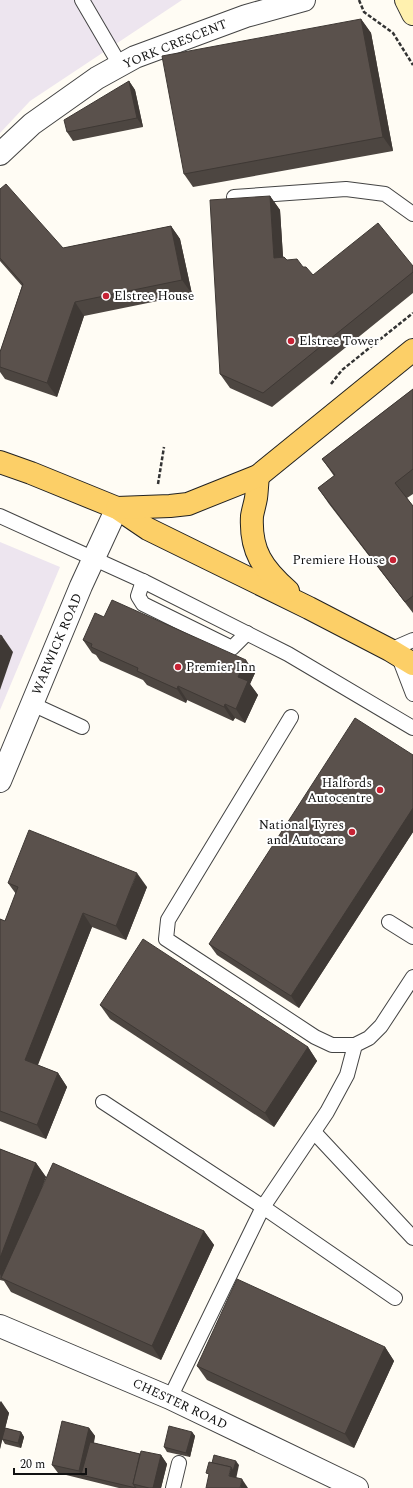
<svg xmlns="http://www.w3.org/2000/svg" width="413" height="1488" font-family="Spectral,serif">
<style>
.industrial{fill:#ede5ef}
.lines{fill:none;stroke-linecap:round;stroke-linejoin:round}
.lane-casing{stroke:#444;stroke-width:16}
.street-casing{stroke:#444;stroke-width:24}
.secondary-casing{stroke:#333;stroke-width:24}
.primary-casing{stroke:#222;stroke-width:24}
.path{stroke:#333;stroke-width:2.5;stroke-dasharray:4 2;stroke-linecap:butt}
.lane{stroke:#fff;stroke-width:14}
.street{stroke:#fff;stroke-width:22}
.secondary{stroke:#fff1af;stroke-width:22}
.primary{stroke:#fccf67;stroke-width:22}
.wall{fill:#4d4641}
.shaded-wall{fill:#3f3935}
.building{fill:#5a514c;stroke:#3f3935}
.poi-dot{fill:#c72234;stroke:#fff;stroke-width:1.5}
.labels{text-anchor:middle;dominant-baseline:central;stroke-width:4;stroke-linejoin:round;paint-order:stroke}
.street-label{font-size:13px;fill:#111;stroke:#fff}
.poi-label{font-size:13px;fill:#111;stroke:#fff;text-anchor:start}
</style>
<rect width="100%" height="100%" fill="#fffcf4"/>
<g class="industrial">
<polygon points="0,0 182,0 30,101 0,133"/>
<polygon points="0,542 60,567 0,710"/>
</g>
<g class="lines">
<defs>
<g id="lane">
<polyline points="82,0 120,65"/>
<polyline points="234,197 346,189 385,194 413,214"/>
<polyline points="0,516 143,581 288,654 413,728"/>
<polyline points="143,581 138,596 143,604 232,648 247,633"/>
<polyline points="390,650 413,640"/>
<polyline points="398,655 413,694"/>
<polyline points="32,704 82,727"/>
<polyline points="291,717 168,920 166,939 315,1037 332,1045 355,1045"/>
<polyline points="389,922 413,937"/>
<polyline points="103,1102 263,1207 327,1112 347,1075 355,1045 369,1038 381,1026 413,977"/>
<polyline points="314,1132 413,1238"/>
<polyline points="170,1398 263,1207 395,1298"/>
<polyline points="173,1488 179,1463"/>
</g>
<g id="street">
<polyline points="0,154 32,124 97,78 135,57 246,16 304,0"/>
<polyline points="0,781 81,586 117,508"/>
<polyline points="0,1326 170,1398 357,1488"/>
</g>
<polyline id="secondary" points="406,0 413,14"/>
<g id="primary">
<polyline points="0,462 31,473 117,508 148,529 309,608 390,650 413,664"/>
<path d="M258 476C257 484 257 491 256 498 255 504 253 510 252 516 250 551 263 569 288 591"/>
<polyline points="117,508 170,506 188,504 258,476 413,350"/>
</g>
</defs>
<use href="#lane" class="lane-casing"/>
<use href="#street" class="street-casing"/>
<use href="#secondary" class="secondary-casing"/>
<use href="#primary" class="primary-casing"/>
<g class="path">
<polyline points="359,0 364,12 393,33 413,65"/>
<polyline points="331,384 342,370 413,313"/>
<polyline points="158,484 164,447"/>
</g>
<use href="#lane" class="lane"/>
<use href="#street" class="street"/>
<use href="#secondary" class="secondary"/>
<use href="#primary" class="primary"/>
</g>
<g class="wall">
<polygon points="361,19 371,33 393,151 193,187 184,174"/>
<polygon points="129,81 135,90 143,127 73,141 67,132"/>
<polygon points="0,189 63,248 171,226 180,239 192,294 84,316 57,397 5,379 0,372 0,352 22,286 0,261"/>
<polygon points="270,196 280,210 283,257 287,260 303,267 313,275 413,266 413,293 272,407 230,388 220,374"/>
<polygon points="413,389 413,494 407,498 413,506 413,613 329,504 318,488 334,476 322,459"/>
<polygon points="104,617 255,673 250,684 258,695 245,723 235,718 233,721 187,700 186,703 147,685 143,680 100,661 96,655 92,653 83,640"/>
<polygon points="413,755 413,832 299,1008 217,955 209,944"/>
<polygon points="8,883 147,887 126,940 92,927 38,1065 58,1073 67,1087 46,1139 0,1121 0,919 5,921 16,894"/>
<polygon points="100,1005 308,1047 317,1061 274,1127 110,1019"/>
<polygon points="0,1149 36,1163 46,1177 39,1195 204,1231 214,1245 161,1360 11,1292 4,1281 0,1280"/>
<polygon points="385,1347 394,1361 354,1448 207,1380 197,1366"/>
<polygon points="0,1401 9,1413 5,1428 21,1432 24,1437 21,1448 5,1444 2,1439 0,1449"/>
<polygon points="89,1428 95,1436 94,1443 140,1454 161,1455 167,1464 161,1488 119,1488 58,1473 52,1465"/>
<polygon points="192,1432 195,1436 190,1457 167,1452 164,1447"/>
</g>
<g class="shaded-wall">
<polygon points="361,19 371,33 393,151 383,137"/>
<polygon points="129,81 135,90 143,127 137,118"/>
<polygon points="270,196 280,210 284,272 274,258"/>
<polygon points="171,226 180,239 192,294 182,280"/>
<polygon points="75,302 84,316 57,397 47,383"/>
<polygon points="2,636 13,652 0,690 0,642"/>
<polygon points="246,660 255,673 250,684 258,695 245,723 236,709 238,677"/>
<polygon points="178,686 187,700 186,703 177,689"/>
<polygon points="225,704 235,718 233,721 224,707"/>
<polygon points="413,808 413,832 299,1008 291,996"/>
<polygon points="137,873 147,887 126,940 116,926"/>
<polygon points="83,913 92,927 34,1074 25,1060"/>
<polygon points="308,1047 317,1061 274,1127 265,1113"/>
<polygon points="58,1073 67,1087 46,1139 37,1125"/>
<polygon points="36,1163 46,1177 6,1280 3,1279 0,1274 0,1258"/>
<polygon points="204,1231 214,1245 161,1360 152,1346"/>
<polygon points="385,1347 394,1361 354,1448 345,1434"/>
<polygon points="1,1401 9,1413 0,1449 0,1404"/>
<polygon points="89,1428 95,1436 85,1476 81,1475 79,1471"/>
<polygon points="21,1432 24,1437 21,1448 18,1443"/>
<polygon points="192,1432 195,1436 190,1457 186,1453"/>
<polygon points="161,1455 167,1464 161,1488 153,1488"/>
<polygon points="236,1461 239,1465 235,1484 229,1476 231,1467"/>
<polygon points="242,1479 248,1488 240,1488"/>
</g>
<g class="building">
<polygon points="361,19 383,137 184,174 162,56"/>
<polygon points="129,81 137,118 67,132 64,120"/>
<polygon points="6,184 63,248 171,226 182,280 75,302 47,383 0,367 0,352 23,284 0,258 0,189"/>
<polygon points="270,196 274,258 284,257 287,260 297,259 303,267 306,267 313,275 378,223 413,266 413,272 263,393 220,374 210,200"/>
<polygon points="413,389 413,469 395,483 413,506 413,596 405,602 318,488 335,475 322,459"/>
<polygon points="112,600 246,660 238,677 248,681 236,709 225,704 224,707 178,686 177,689 137,671 138,668 91,647 92,644 83,640 95,613 104,617"/>
<polygon points="0,635 2,636 0,642"/>
<polygon points="355,718 413,755 413,808 291,996 209,944"/>
<polygon points="29,830 137,873 116,926 83,913 25,1060 58,1073 37,1125 0,1111 0,919 5,921 18,887 8,883"/>
<polygon points="143,939 308,1047 265,1113 100,1005"/>
<polygon points="0,1149 36,1163 0,1258"/>
<polygon points="53,1163 204,1231 152,1346 1,1278"/>
<polygon points="237,1279 385,1347 345,1434 197,1366"/>
<polygon points="62,1421 89,1428 79,1471 52,1465"/>
<polygon points="169,1426 192,1432 186,1453 164,1447"/>
<polygon points="5,1428 21,1432 18,1443 2,1439"/>
<polygon points="90,1442 140,1454 133,1484 136,1488 81,1475"/>
<polygon points="141,1451 161,1455 153,1488 149,1488 133,1484"/>
<polygon points="214,1455 236,1461 233,1471 231,1467 212,1463"/>
<polygon points="209,1462 231,1467 229,1476 242,1479 240,1488 206,1488 209,1474 206,1473"/>
</g>
<g class="poi-dot">
<circle cx="106" cy="296" r="4"/>
<circle cx="291" cy="341" r="4"/>
<circle cx="393" cy="560" r="4"/>
<circle cx="178" cy="667" r="4"/>
<circle cx="380" cy="790" r="4"/>
<circle cx="352" cy="832" r="4"/>
</g>
<g class="labels">
<g class="street-label">
<text transform="translate(175 44) rotate(-22)">YORK CRESCENT</text>
<text transform="translate(57 644) rotate(-67)">WARWICK ROAD</text>
<text transform="translate(180 1404) rotate(25)">CHESTER ROAD</text>
</g>
<g class="poi-label">
<text x="114" y="296">Elstree House</text>
<text x="299" y="341">Elstree Tower</text>
<text x="385" y="560" text-anchor="end">Premiere House</text>
<text x="186" y="667">Premier Inn</text>
<text x="372" y="783" text-anchor="end">Halfords<tspan x="372" dy="15">Autocentre</tspan></text>
<text x="344" y="825" text-anchor="end">National Tyres<tspan x="344" dy="15">and Autocare</tspan></text>
</g>
</g>
<path d="M14 1468v6h72v-6" fill="none" stroke="#111111" stroke-width="2"/>
<text x="20" y="1468" font-size="12" fill="#111111" stroke="#ffffff" stroke-width="3" paint-order="stroke">20 m</text>
</svg>
